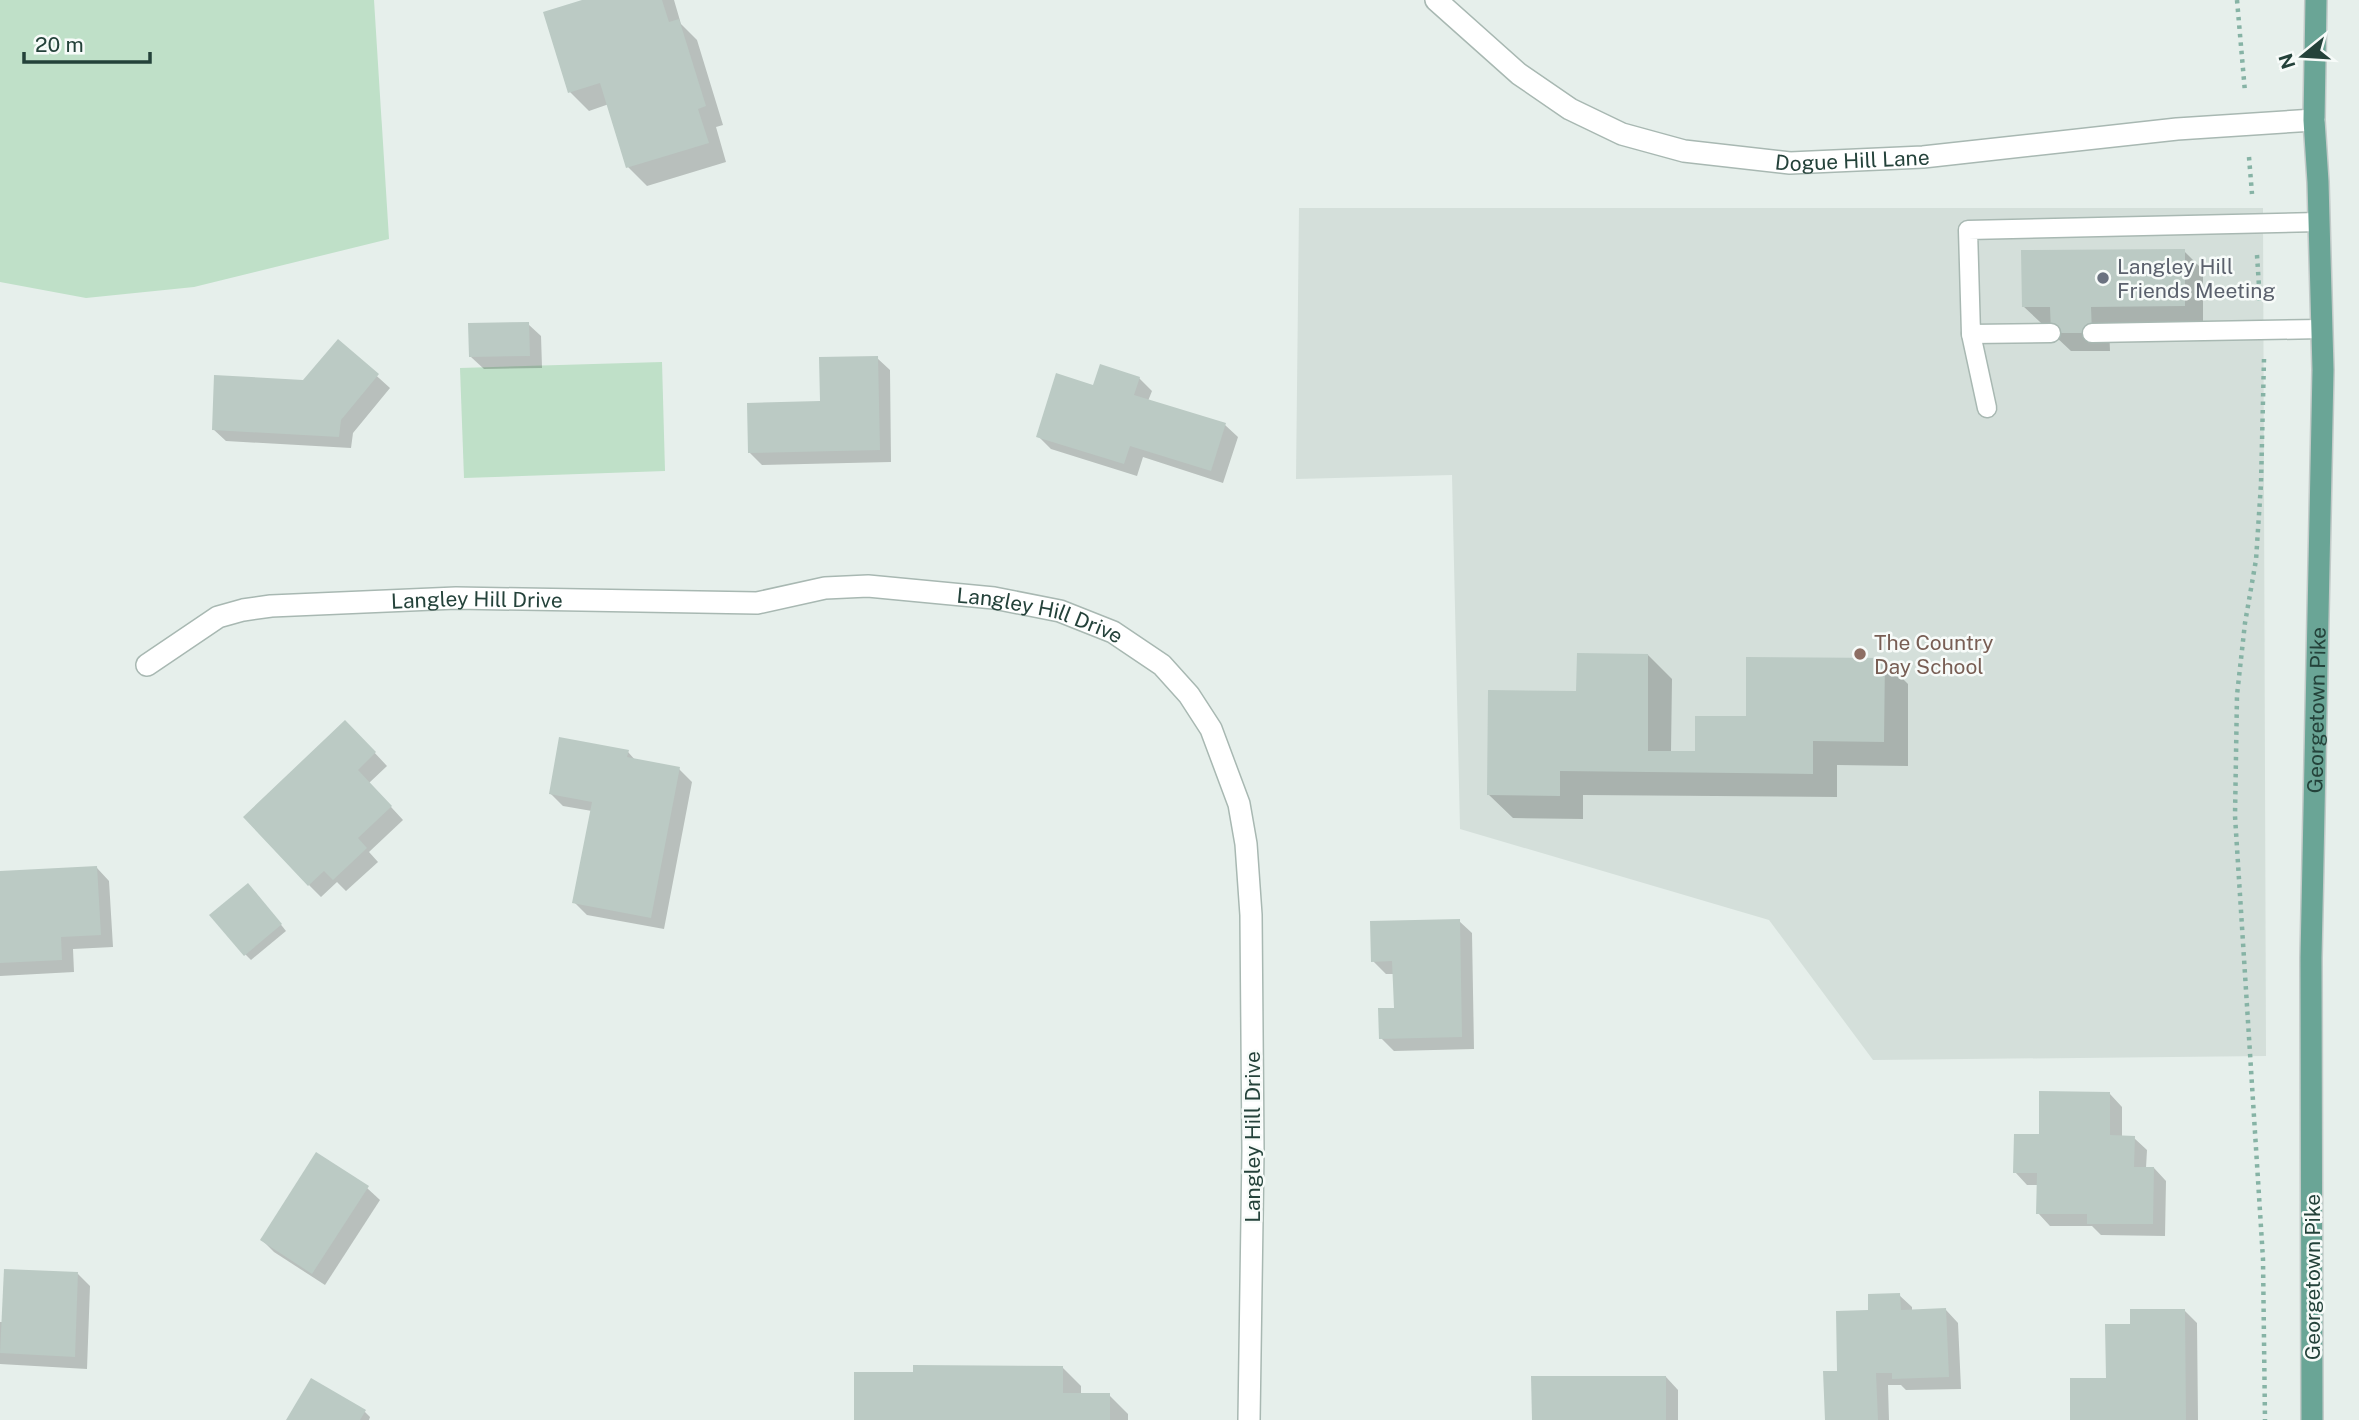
<svg xmlns="http://www.w3.org/2000/svg" width="2359" height="1420" font-family="'Public Sans',sans-serif">
<style>
.built{fill:#d4dfda}
.green{fill:#bfe0c8}
.shadow{fill:#0003}
.building{fill:#bbcac4}
.lines{fill:none;stroke-linecap:round;stroke-linejoin:round}
.lane-casing{stroke:#a8b8b2;stroke-width:21}
.street-casing{stroke:#a8b8b2;stroke-width:24}
.primary-casing{stroke:#c2cac8;stroke-width:24}
.path{stroke:#86b3a5;stroke-width:4.5;stroke-dasharray:3.5 5;stroke-linecap:butt}
.lane{stroke:#fff;stroke-width:18}
.street{stroke:#fff;stroke-width:21}
.primary{stroke:#6aa596;stroke-width:21}
.worship-dot{fill:#6b7280;stroke:#f7fbf9;stroke-width:2.5}
.education-dot{fill:#8d6e63;stroke:#f7fbf9;stroke-width:2.5}
.labels{text-anchor:middle;dominant-baseline:central;stroke-width:5;stroke-linejoin:round;paint-order:stroke}
.street-label{font-size:21px;fill:#24423a;stroke:#f7fbf9}
.worship-label{font-size:21px;fill:#5b616d;stroke:#f7fbf9;text-anchor:start}
.education-label{font-size:21px;fill:#785e54;stroke:#f7fbf9;text-anchor:start}
</style>
<rect width="100%" height="100%" fill="#e6efeb"/>
<polygon class="built" points="1299,208 2263,208 2266,1056 1873,1060 1769,920 1460,829 1452,475 1296,479"/>
<g class="green">
<polygon points="0,0 374,0 389,239 194,287 86,298 0,282"/>
<polygon points="662,362 665,471 464,478 460,368"/>
</g>
<g class="shadow">
<polygon points="588,0 674,0 681,24 697,40 723,125 716,127 726,162 647,186 628,167 609,104 589,111 570,92"/>
<polygon points="2184,251 2203,270 2203,324 2109,325 2110,351 2071,351 2023,306"/>
<polygon points="528,324 541,336 542,368 484,369 471,357"/>
<polygon points="338,341 390,388 353,433 351,448 226,441 213,429 304,381"/>
<polygon points="877,358 890,370 891,462 762,465 749,452 821,403"/>
<polygon points="1139,378 1152,391 1148,401 1225,425 1238,437 1223,483 1143,457 1137,476 1051,449 1038,436 1095,387"/>
<polygon points="1648,655 1672,679 1671,752 1696,753 1747,718 1884,660 1908,684 1908,766 1837,765 1837,797 1583,795 1583,819 1513,818 1488,794 1578,693"/>
<polygon points="358,735 387,766 369,783 403,820 369,852 378,862 346,891 337,882 321,897 309,885"/>
<polygon points="628,752 636,761 679,769 692,782 664,929 587,915 574,902 592,811 563,806 550,793"/>
<polygon points="97,868 109,881 113,947 73,949 74,972 0,976 0,873"/>
<polygon points="254,891 286,931 251,960 245,954"/>
<polygon points="1459,921 1472,933 1474,1049 1394,1051 1381,1038 1396,1009 1395,974 1386,974 1373,961"/>
<polygon points="2110,1094 2122,1107 2122,1137 2134,1138 2147,1150 2146,1168 2154,1168 2166,1181 2165,1236 2101,1235 2092,1226 2050,1226 2038,1213 2038,1185 2027,1185 2015,1172 2040,1136"/>
<polygon points="367,1188 380,1200 325,1285 274,1252 262,1240"/>
<polygon points="78,1274 90,1286 87,1369 0,1364 0,1322 3,1322"/>
<polygon points="1899,1295 1912,1307 1912,1311 1946,1310 1958,1323 1961,1389 1906,1390 1901,1385 1888,1385 1889,1420 1826,1420 1839,1372 1870,1312"/>
<polygon points="2184,1310 2197,1323 2198,1420 2072,1420 2108,1380 2131,1326"/>
<polygon points="1063,1368 1081,1386 1081,1395 1109,1395 1128,1414 1128,1420 856,1420"/>
<polygon points="1666,1377 1678,1390 1678,1420 1534,1420"/>
<polygon points="365,1412 370,1417 369,1420 288,1420"/>
</g>
<g class="building">
<polygon points="582,0 662,0 669,22 679,19 706,106 698,109 709,143 626,168 600,83 568,93 543,12"/>
<polygon points="2185,249 2185,306 2091,307 2092,333 2051,333 2050,307 2022,307 2021,250"/>
<polygon points="529,322 530,356 469,357 468,323"/>
<polygon points="338,339 379,374 341,420 339,437 212,430 214,375 303,380"/>
<polygon points="878,356 880,450 748,453 747,403 820,401 819,357"/>
<polygon points="1100,364 1140,377 1134,395 1226,423 1211,471 1130,446 1124,464 1036,437 1056,373 1093,385"/>
<polygon points="1577,653 1648,654 1648,751 1695,751 1695,716 1746,716 1746,657 1885,658 1884,742 1813,741 1813,774 1560,771 1560,796 1487,795 1488,690 1576,691"/>
<polygon points="345,720 376,752 358,770 392,806 358,838 367,848 333,880 324,871 308,886 243,817"/>
<polygon points="559,737 629,750 627,757 680,767 651,918 572,903 592,802 549,794"/>
<polygon points="97,866 101,935 61,937 62,960 0,963 0,871"/>
<polygon points="248,883 282,924 244,956 209,915"/>
<polygon points="1460,919 1462,1037 1379,1039 1378,1008 1394,1008 1392,961 1371,962 1370,921"/>
<polygon points="2039,1091 2110,1092 2110,1135 2135,1136 2134,1167 2154,1167 2153,1224 2087,1224 2087,1214 2036,1214 2037,1173 2013,1173 2014,1134 2039,1134"/>
<polygon points="316,1152 369,1186 312,1274 260,1240"/>
<polygon points="4,1269 78,1272 75,1357 0,1353"/>
<polygon points="1900,1293 1901,1310 1946,1308 1949,1377 1892,1379 1892,1373 1876,1373 1878,1420 1825,1420 1823,1371 1837,1371 1836,1311 1868,1310 1868,1294"/>
<polygon points="2130,1309 2185,1309 2186,1420 2070,1420 2070,1378 2106,1378 2105,1324 2130,1324"/>
<polygon points="913,1365 1063,1366 1063,1393 1110,1393 1110,1420 854,1420 854,1372 913,1372"/>
<polygon points="1531,1376 1666,1376 1666,1420 1532,1420"/>
<polygon points="311,1378 366,1410 360,1420 286,1420"/>
</g>
<g class="lines">
<defs>
<g id="lane">
<polyline points="2051,333 1971,334 1968,230 2319,222"/>
<polyline points="2092,333 2322,329"/>
<polyline points="1971,334 1987,408"/>
</g>
<g id="street">
<path id="s1" d="M1436 0 1519 74 1570 109 1622 134 1684 151 1790 163 1923 157 2177 129 2314 120"/>
<path id="s2" d="M147 665 218 617 243 610 271 606 456 598 757 603 825 588 868 586 994 598 1060 611 1113 632 1162 665 1189 695 1211 729 1239 804 1246 844 1251 915 1253 1151 1249 1420"/>
</g>
<g id="primary">
<path id="s3" d="M2312 1420 2311 958 2323 370 2318 182 2314 120 2316 0"/>
</g>
</defs>
<use href="#lane" class="lane-casing"/>
<use href="#street" class="street-casing"/>
<use href="#primary" class="primary-casing"/>
<g class="path">
<polyline points="2237,0 2245,92"/>
<polyline points="2249,157 2252,194"/>
<polyline points="2257,255 2260,302"/>
<polyline points="2264,359 2261,484 2256,560 2245,623 2237,695 2235,816 2263,1259 2265,1420"/>
</g>
<use href="#lane" class="lane"/>
<use href="#street" class="street"/>
<use href="#primary" class="primary"/>
</g>
<circle class="worship-dot" cx="2103" cy="278" r="7"/>
<circle class="education-dot" cx="1860" cy="654" r="7"/>
<g class="labels">
<g class="street-label">
<text stroke="none"><textPath href="#s1" startOffset="464">Dogue Hill Lane</textPath></text>
<text stroke="none"><textPath href="#s2" startOffset="346">Langley Hill Drive</textPath></text>
<text stroke="none"><textPath href="#s2" startOffset="914">Langley Hill Drive</textPath></text>
<text stroke="none"><textPath href="#s3" startOffset="710">Georgetown Pike</textPath></text>
<text transform="translate(1252 1137) rotate(-90)">Langley Hill Drive</text>
<text transform="translate(2312 1277) rotate(-90)">Georgetown Pike</text>
</g>
<g class="worship-label">
<text x="2117" y="266">Langley Hill<tspan x="2117" dy="24">Friends Meeting</tspan></text>
</g>
<g class="education-label">
<text x="1874" y="642">The Country<tspan x="1874" dy="24">Day School</tspan></text>
</g>
</g>
<g transform="translate(2303 56) rotate(252)" stroke="#f7fbf9" stroke-width="5" paint-order="stroke">
<path d="M0-5L12 26L0 18L-12 26Z" fill="#24423a"/>
<text y="-10" font-size="19" font-weight="bold" text-anchor="middle" fill="#24423a">N</text>
</g>
<path d="M24 52v10h126v-10" fill="none" stroke="#24423a" stroke-width="3.5"/>
<text x="35" y="52" font-size="21" fill="#24423a" stroke="#f7fbf9" stroke-width="5" paint-order="stroke">20 m</text>
</svg>
